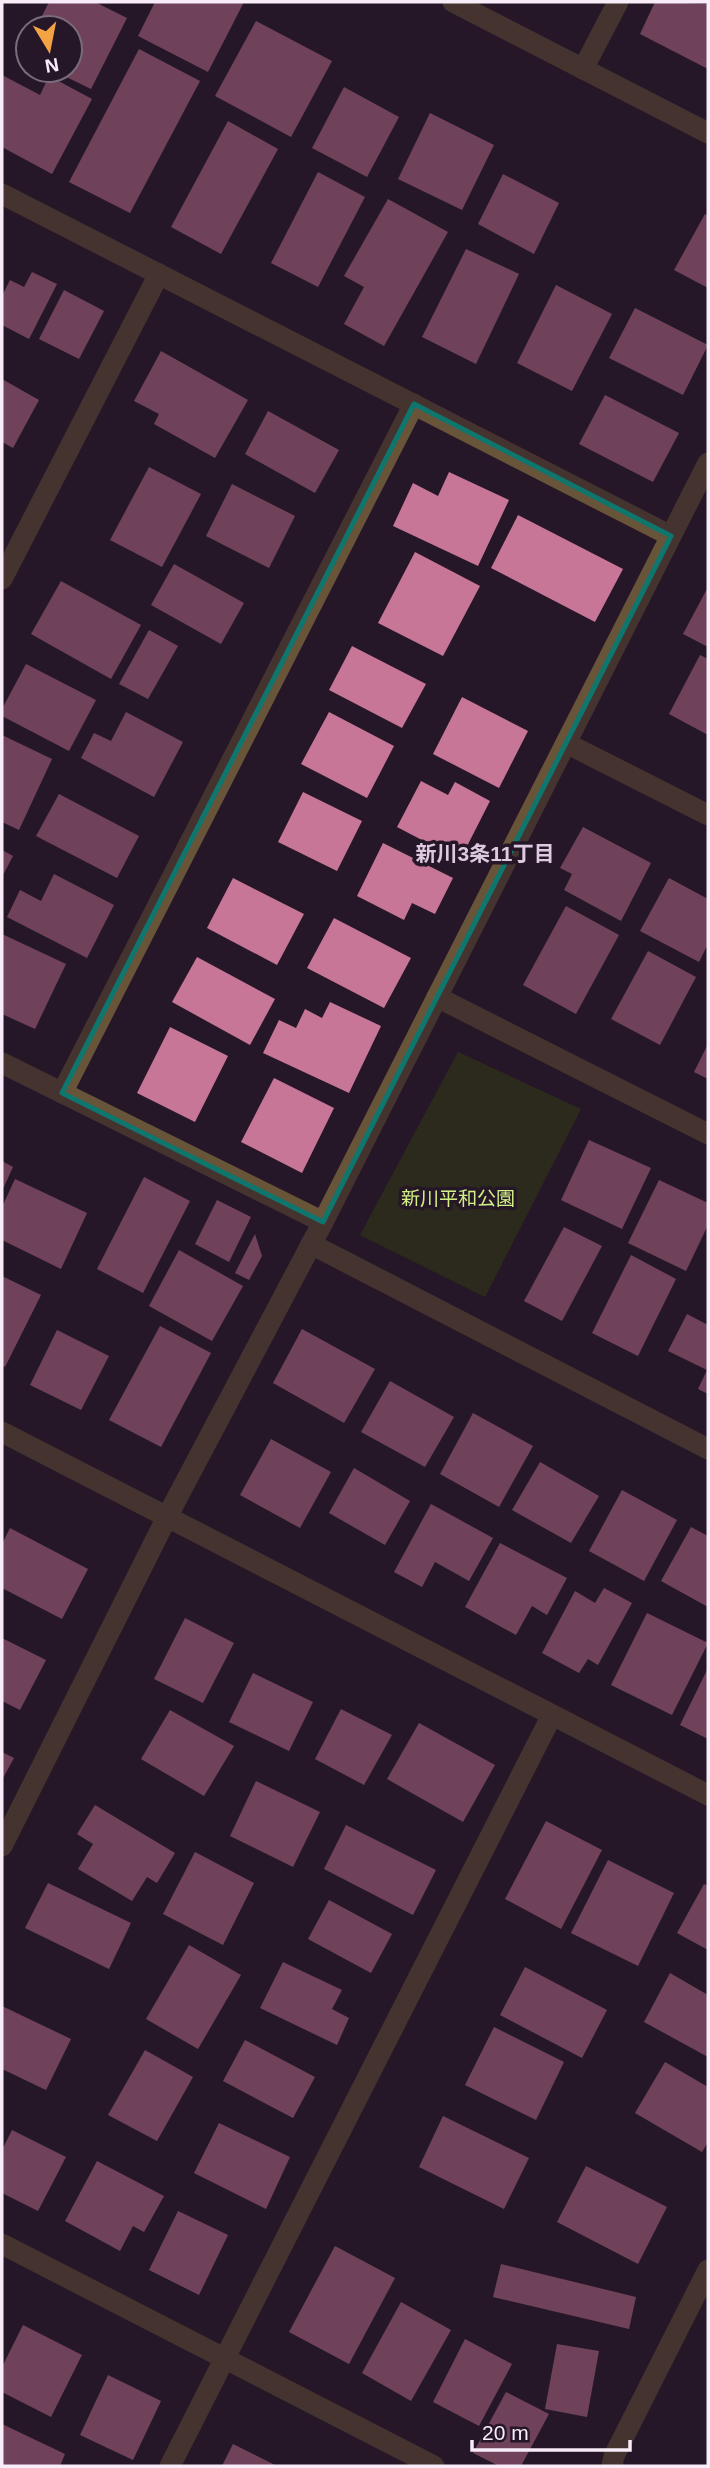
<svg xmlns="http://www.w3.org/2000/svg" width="710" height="2468" font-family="Arial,'Noto Sans JP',sans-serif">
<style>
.green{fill:#344110}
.building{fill:#c87697}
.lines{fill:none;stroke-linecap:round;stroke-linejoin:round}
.minor{stroke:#685438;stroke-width:21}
.marked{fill:none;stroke:#0f766e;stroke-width:5;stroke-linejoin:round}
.labels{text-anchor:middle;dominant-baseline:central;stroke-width:7;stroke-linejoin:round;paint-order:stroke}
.park-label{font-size:19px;fill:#d0f083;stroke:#261728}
.neighbourhood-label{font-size:21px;font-weight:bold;fill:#ddc9e0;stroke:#261728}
</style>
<rect width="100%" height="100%" fill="#261728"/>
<polygon class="green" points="458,1052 581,1109 485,1297 360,1235"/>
<g class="building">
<polygon points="49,2 95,2 127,18 91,89 52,70 70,70 70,28 36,28"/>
<polygon points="155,2 244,2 208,72 138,36"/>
<polygon points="655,2 708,4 708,69 640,34"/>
<polygon points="256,21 332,61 291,137 215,96"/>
<polygon points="139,49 200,81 130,213 69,182"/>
<polygon points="2,75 40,95 49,76 92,99 52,174 2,147"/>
<polygon points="344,87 399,117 367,177 312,148"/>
<polygon points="430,113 494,145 462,210 398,179"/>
<polygon points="228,121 278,149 221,254 171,227"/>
<polygon points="318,172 365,197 318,287 271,263"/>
<polygon points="503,174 559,203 534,254 478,224"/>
<polygon points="388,199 448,232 384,346 344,324 364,287 344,276"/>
<polygon points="705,214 708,216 708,288 674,270"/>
<polygon points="466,249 519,274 476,364 422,337"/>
<polygon points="32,272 57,284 29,339 2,325 2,296 10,280 24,287"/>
<polygon points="556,285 612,314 572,391 517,363"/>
<polygon points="64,290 104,311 79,359 39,339"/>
<polygon points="635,308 708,345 683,395 609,358"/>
<polygon points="161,351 248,400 215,458 154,424 159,414 134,401"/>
<polygon points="2,379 39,400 13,448 2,442"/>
<polygon points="605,395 679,433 653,482 579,444"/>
<polygon points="268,411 339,450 315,493 245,454"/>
<polygon points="149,467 201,494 162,567 110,540"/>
<polygon points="449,472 509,500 478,566 393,526 413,483 438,496"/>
<polygon points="232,484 295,516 269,568 206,536"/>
<polygon points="518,515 623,569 595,622 491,568"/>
<polygon points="415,552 480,586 443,656 378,623"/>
<polygon points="174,564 244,603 221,644 151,605"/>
<polygon points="61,581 141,625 111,679 31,634"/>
<polygon points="708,587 708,647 683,634"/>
<polygon points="149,630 178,646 148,699 119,684"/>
<polygon points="352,646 426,684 402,728 329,690"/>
<polygon points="700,655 708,659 708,735 669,714"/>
<polygon points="26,664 96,700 69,751 2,716 2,709"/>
<polygon points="462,697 528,731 499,788 433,754"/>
<polygon points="126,712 183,742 154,797 81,758 94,733 111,741"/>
<polygon points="329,712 394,746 367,798 301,764"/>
<polygon points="2,735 52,759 19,830 2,822"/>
<polygon points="421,781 448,795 455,782 490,801 460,860 397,827"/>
<polygon points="303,792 362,821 337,871 278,842"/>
<polygon points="59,794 139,836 117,878 36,836"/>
<polygon points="583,827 651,863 621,921 564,890 572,874 560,868"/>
<polygon points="383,843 453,878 435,914 412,903 404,920 357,896"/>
<polygon points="2,850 13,856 2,877"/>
<polygon points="54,874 114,905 87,958 7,917 20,890 41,901"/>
<polygon points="233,878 304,914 277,965 207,928"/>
<polygon points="669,878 708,899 708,944 699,962 640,931"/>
<polygon points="566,906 619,935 576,1014 523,985"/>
<polygon points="334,918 411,958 384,1008 307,968"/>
<polygon points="2,934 66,964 35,1029 2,1014"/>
<polygon points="648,951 696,977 660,1045 611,1019"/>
<polygon points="197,957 275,999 250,1045 172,1002"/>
<polygon points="330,1002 381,1026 349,1093 263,1053 279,1020 296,1028 305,1009 322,1018"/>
<polygon points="170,1027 228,1056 195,1122 137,1093"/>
<polygon points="708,1044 708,1079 694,1072"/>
<polygon points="274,1078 334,1108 302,1173 241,1142"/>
<polygon points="589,1140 651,1168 622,1229 561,1200"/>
<polygon points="2,1161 13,1167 2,1191"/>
<polygon points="144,1177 190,1201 143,1293 97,1269"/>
<polygon points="15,1179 87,1213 61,1269 2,1240 2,1207"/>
<polygon points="659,1180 708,1203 708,1225 686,1271 628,1243"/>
<polygon points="217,1200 251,1217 229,1262 195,1244"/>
<polygon points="564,1227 602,1246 562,1321 524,1301"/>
<polygon points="255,1234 262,1256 249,1280 235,1273"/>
<polygon points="179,1250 243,1286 212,1341 149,1306"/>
<polygon points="631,1255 676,1279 638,1356 592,1333"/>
<polygon points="2,1276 41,1295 5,1367 2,1365"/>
<polygon points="687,1314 708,1325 708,1394 698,1389 707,1370 668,1351"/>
<polygon points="160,1326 211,1353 161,1447 109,1420"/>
<polygon points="302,1329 375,1369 344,1423 273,1383"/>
<polygon points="57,1330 109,1356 81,1410 30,1385"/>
<polygon points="390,1381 454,1417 425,1467 361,1432"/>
<polygon points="473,1413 533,1446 499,1507 440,1474"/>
<polygon points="271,1439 331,1472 300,1528 240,1495"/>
<polygon points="540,1462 599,1496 571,1543 512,1510"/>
<polygon points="354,1468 410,1501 385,1545 329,1513"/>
<polygon points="622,1490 677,1520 644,1581 589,1551"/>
<polygon points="431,1504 493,1538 469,1581 435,1562 422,1587 394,1572"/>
<polygon points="691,1527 708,1536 708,1607 661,1581"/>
<polygon points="10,1528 88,1569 62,1619 2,1588 2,1544"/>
<polygon points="500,1543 567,1578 547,1615 532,1606 516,1635 465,1607"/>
<polygon points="604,1588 632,1603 598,1665 588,1659 579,1673 542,1653 575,1591 595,1603"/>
<polygon points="647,1613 708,1643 672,1715 611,1685"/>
<polygon points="185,1618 234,1643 203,1703 154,1679"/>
<polygon points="2,1638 46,1660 20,1710 2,1701"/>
<polygon points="708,1668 708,1739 680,1725"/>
<polygon points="253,1673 313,1702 289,1751 229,1722"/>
<polygon points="341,1709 392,1735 364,1785 315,1759"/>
<polygon points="170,1710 234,1746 204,1796 141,1759"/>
<polygon points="419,1723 495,1765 463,1822 387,1779"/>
<polygon points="2,1752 14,1758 2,1780"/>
<polygon points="256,1781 320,1812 293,1867 230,1836"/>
<polygon points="95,1805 175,1853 157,1883 147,1877 132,1901 78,1869 93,1844 77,1834"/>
<polygon points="546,1821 602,1850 561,1929 505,1899"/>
<polygon points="346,1825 436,1870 413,1915 324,1869"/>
<polygon points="195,1852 254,1883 223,1945 163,1914"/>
<polygon points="608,1860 674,1893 638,1966 571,1933"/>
<polygon points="48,1883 131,1923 109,1969 25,1928"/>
<polygon points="704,1884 708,1886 708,1950 677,1933"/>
<polygon points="329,1900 392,1934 371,1973 308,1939"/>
<polygon points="189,1945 241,1975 198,2049 146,2019"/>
<polygon points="283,1962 342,1990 332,2009 349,2018 337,2045 260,2008"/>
<polygon points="525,1967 607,2010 582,2058 500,2015"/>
<polygon points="670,1973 708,1995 708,2057 644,2022"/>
<polygon points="2,2006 71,2039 46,2090 2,2069"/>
<polygon points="494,2027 564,2062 536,2120 465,2085"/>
<polygon points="245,2040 315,2077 293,2118 223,2081"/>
<polygon points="145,2050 193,2077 157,2141 108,2115"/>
<polygon points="665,2062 708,2087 708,2142 702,2152 635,2113"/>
<polygon points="443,2116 529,2158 504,2209 419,2167"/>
<polygon points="219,2123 290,2157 266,2209 194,2173"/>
<polygon points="12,2130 66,2157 38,2211 2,2193 2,2150"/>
<polygon points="97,2161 164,2196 144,2232 133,2226 120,2251 65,2221"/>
<polygon points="586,2166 667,2207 638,2264 557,2222"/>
<polygon points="178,2211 228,2235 199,2295 149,2270"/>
<polygon points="335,2246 395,2278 349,2364 289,2332"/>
<polygon points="501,2264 636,2297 629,2329 493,2297"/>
<polygon points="401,2302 451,2330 411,2401 362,2373"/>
<polygon points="23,2325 82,2355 51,2417 2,2392 2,2367"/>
<polygon points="465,2339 512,2364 479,2426 433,2402"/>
<polygon points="557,2344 599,2351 587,2417 545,2409"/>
<polygon points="108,2375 161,2401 133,2460 80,2435"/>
<polygon points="506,2392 549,2414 521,2466 499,2466 473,2453"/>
<polygon points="2,2424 65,2454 60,2466 2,2466"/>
<polygon points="233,2444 277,2466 222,2466"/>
</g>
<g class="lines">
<g class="minor">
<polyline points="453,2 708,133"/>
<polyline points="583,69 618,2"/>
<polyline points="2,194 671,536"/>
<polyline points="2,579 159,274"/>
<polyline points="566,743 708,815"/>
<polyline points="437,997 708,1134"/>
<polyline points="2,1063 323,1222"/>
<polyline points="62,1093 414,404"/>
<polyline points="311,1244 708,1449"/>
<polyline points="2,1432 708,1795"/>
<polyline points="2,1846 167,1517 323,1222 708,463"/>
<polyline points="2,2244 434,2466"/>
<polyline points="170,2466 552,1715"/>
<polyline points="612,2466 614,2456 708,2270"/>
</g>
</g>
<path d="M0 0H710V2468H0ZM414 404 671 536 323 1222 62 1093Z" fill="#261728" fill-opacity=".55" fill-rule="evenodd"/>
<path class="marked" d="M414 404 671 536 323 1222 62 1093Z"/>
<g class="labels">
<g class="park-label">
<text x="458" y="1198">新川平和公園</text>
</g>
<g class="neighbourhood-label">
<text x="485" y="853">新川3条11丁目</text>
</g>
</g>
<rect width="710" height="2468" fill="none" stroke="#f7ecf8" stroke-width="7"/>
<g transform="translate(49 49) rotate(170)"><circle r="33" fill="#261728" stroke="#7a6c7b" stroke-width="2"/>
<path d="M0-5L12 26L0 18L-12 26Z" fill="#f4a344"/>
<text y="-10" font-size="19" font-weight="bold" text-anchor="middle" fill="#f7ecf8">N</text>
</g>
<path d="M472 2440v10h158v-10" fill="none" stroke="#f7ecf8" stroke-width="3.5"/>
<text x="482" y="2440" font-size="21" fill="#f7ecf8" stroke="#261728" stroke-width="5" paint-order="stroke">20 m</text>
</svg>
